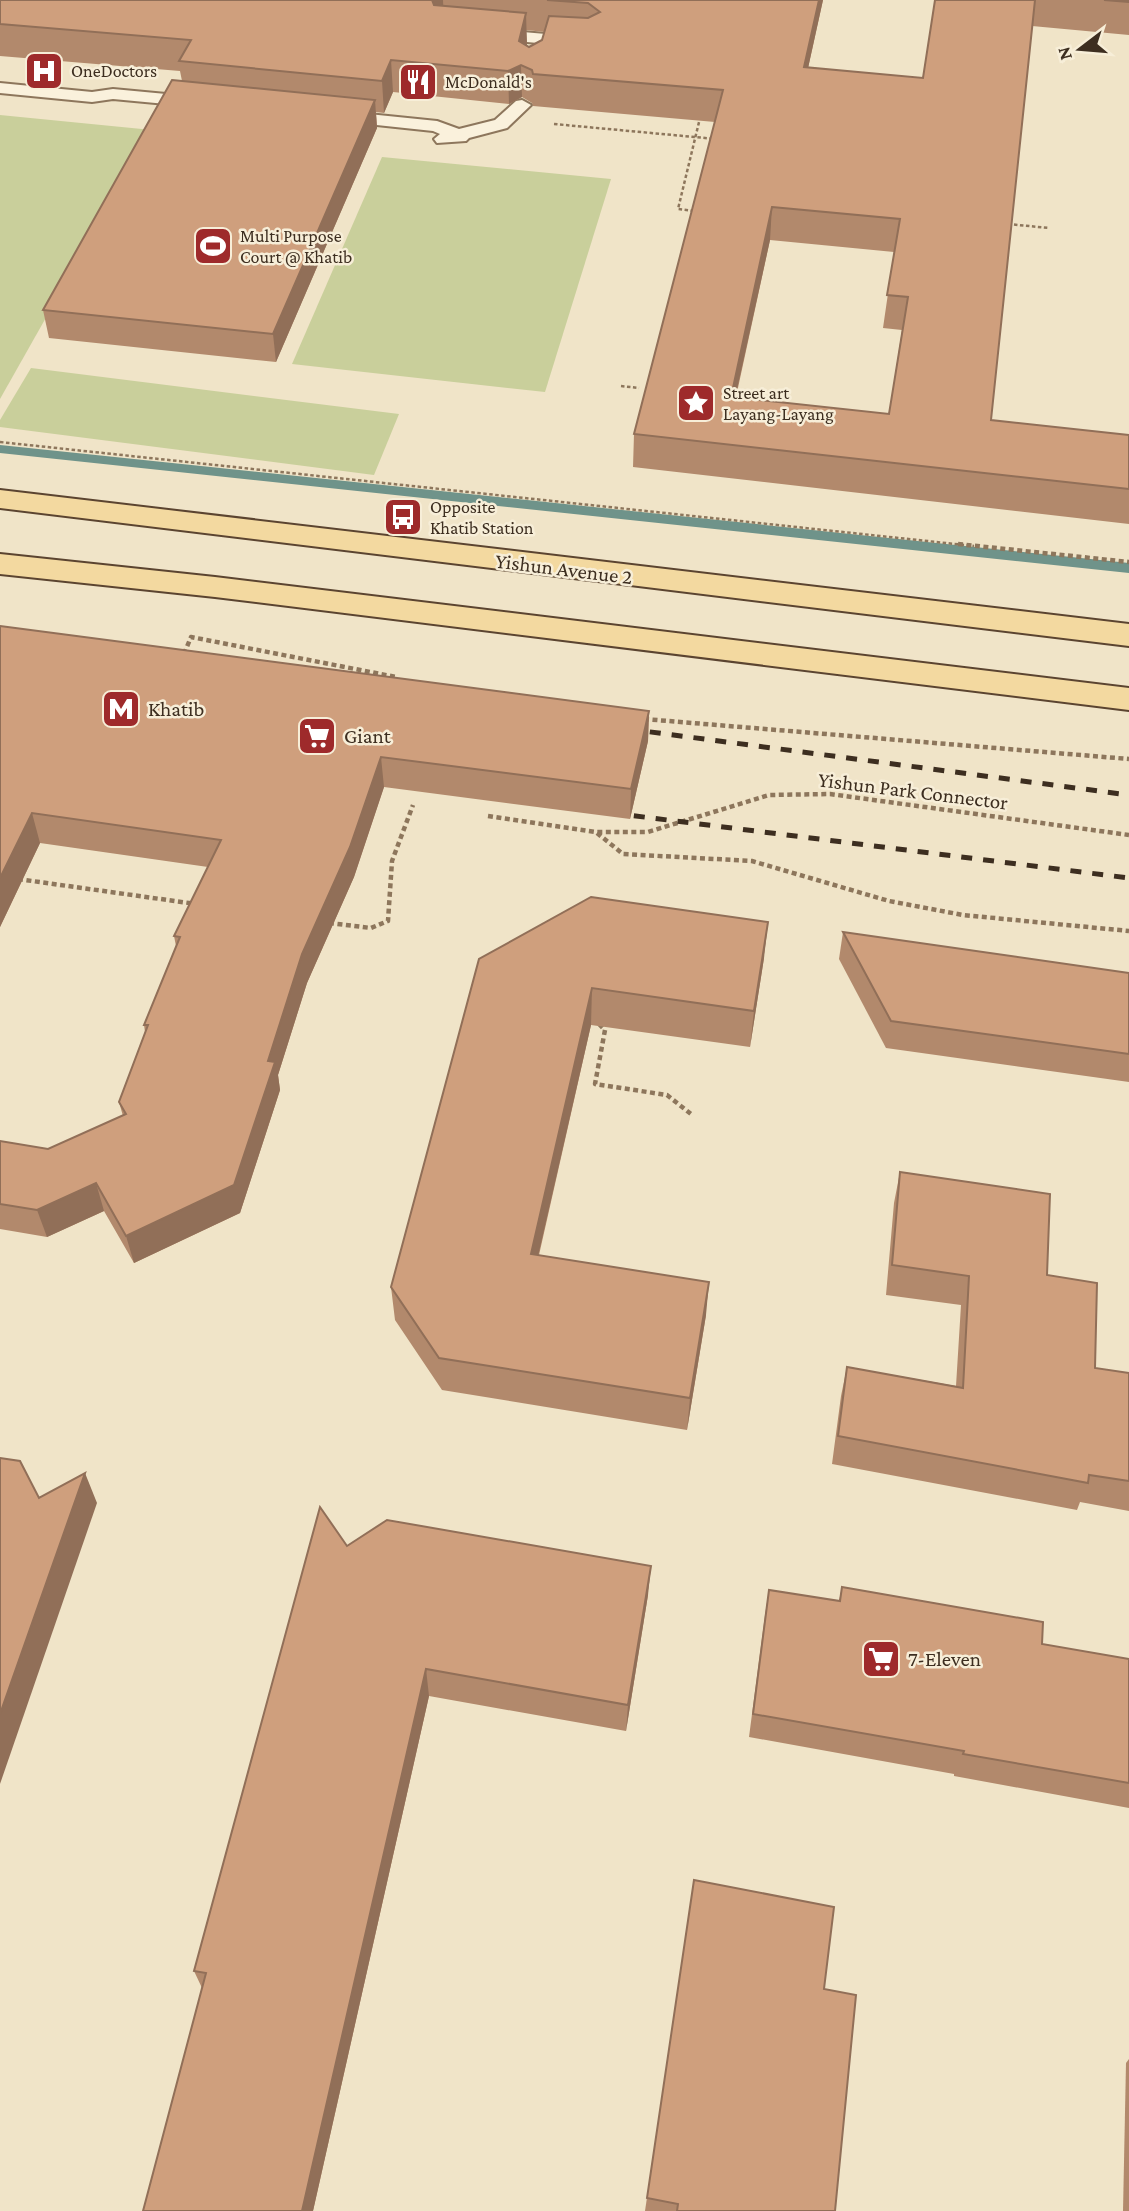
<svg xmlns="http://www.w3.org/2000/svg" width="1129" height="2211" font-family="'Crimson Pro',serif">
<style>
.green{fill:#c9cf9b}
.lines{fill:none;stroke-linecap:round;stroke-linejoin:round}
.stream{fill:#6f938a;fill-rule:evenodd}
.lane-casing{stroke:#8d765c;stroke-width:4}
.primary-casing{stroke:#5b4430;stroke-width:4}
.path-far1{stroke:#8d765c;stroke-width:2.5;stroke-dasharray:3.5 2.5;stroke-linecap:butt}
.path{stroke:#8d765c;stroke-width:4.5;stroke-dasharray:5 3.5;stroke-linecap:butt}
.lane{fill:#faf1dc;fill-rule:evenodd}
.primary{fill:#f3d9a0;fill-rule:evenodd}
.rail{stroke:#3d2e20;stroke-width:5;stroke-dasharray:11 11;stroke-linecap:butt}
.wall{fill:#b2896c;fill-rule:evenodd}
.shaded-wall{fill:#916f58}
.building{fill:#cf9f7d;stroke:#916f58;stroke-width:2;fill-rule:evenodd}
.labels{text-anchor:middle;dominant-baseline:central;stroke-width:5;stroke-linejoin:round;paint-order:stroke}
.far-poi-label{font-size:18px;fill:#3d2e20;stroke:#f7eed8;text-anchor:start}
.street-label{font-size:21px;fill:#3d2e20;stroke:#f7eed8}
.poi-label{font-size:21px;fill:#3d2e20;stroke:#f7eed8;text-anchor:start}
</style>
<rect width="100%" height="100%" fill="#f0e4c8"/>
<g class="green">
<polygon points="0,115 152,130 0,399"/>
<polygon points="382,157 611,179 545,392 292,364"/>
<polygon points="31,368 399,414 374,475 0,427 0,420"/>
</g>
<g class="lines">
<polygon class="stream" points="0,445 1129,563 1129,573 0,453"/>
<defs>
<g id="lane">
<polygon points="489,29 581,37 590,42 581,47 483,38 480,34 483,30"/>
<polygon points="0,83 92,92 113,89 198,97 207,102 198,107 113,99 92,102 0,93"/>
<polygon points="522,100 531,105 507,128 469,138 466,141 437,143 434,139 440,134 433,131 339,121 330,116 339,111 437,121 459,129 495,120 516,101"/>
</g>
<g id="primary">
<polygon points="0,490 1129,624 1129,646 0,508"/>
<polygon points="0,554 215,577 1129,688 1129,710 215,597 0,574"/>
</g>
</defs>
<use href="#lane" class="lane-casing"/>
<use href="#primary" class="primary-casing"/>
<g class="path-far1">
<polyline points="554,124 716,139"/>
<polyline points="694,211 678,209 700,118"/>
<polyline points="1008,224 1049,228"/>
<polyline points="621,386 639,388"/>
<polyline points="0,442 974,546"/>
</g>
<g class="path">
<polyline points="958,544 1129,562"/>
<polyline points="184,654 191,637 396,677 399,682"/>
<polyline points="644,719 1129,759"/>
<polyline points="488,816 596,832 648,832 769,795 830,794 1129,835"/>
<polyline points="597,833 623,854 752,861 889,901 963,915 1129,931"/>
<polyline points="18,879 196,904"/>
<polyline points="329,923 371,928 388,921 392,861 413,805"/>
<polyline points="599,1024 605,1030 595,1084 667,1095 691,1114"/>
</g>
<use href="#lane" class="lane"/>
<use href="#primary" class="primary"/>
<g class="rail">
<polyline points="628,729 1129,795"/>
<polyline points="612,813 1129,878"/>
</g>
</g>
<g class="wall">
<path d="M0 0H823L808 68 923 78 935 0H1129V35L1032 26 991 420 1129 435V524L633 467 634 434 715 122 533 106 532 103 522 97 509 104 393 92 384 113 376 112 377 128 276 362 49 338 43 310 182 81 180 71 0 56ZM526 30 545 32 542 40 529 47 527 45ZM770 240 894 252 883 328 902 330 889 414 736 397Z"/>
<polygon points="0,626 649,711 648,741 630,819 384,787 354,877 307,983 278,1075 280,1090 240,1213 134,1263 104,1211 47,1237 0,1229 0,1141 48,1149 123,1116 119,1102 145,1032 144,1025 176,946 174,936 208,867 40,843 0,927"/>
<polygon points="843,932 1129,973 1129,1082 886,1048 839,959"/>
<polygon points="764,958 750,1047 591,1025 539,1255 706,1315 687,1430 442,1390 395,1320 391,1287 479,959"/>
<polygon points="900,1172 1047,1275 1095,1368 1129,1373 1129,1511 1080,1502 1077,1510 832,1464 841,1396 847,1367 956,1386 961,1305 886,1295 894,1203"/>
<polygon points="347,1546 648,1595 626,1731 429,1696 313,2211 143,2211 202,1988 194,1971"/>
<polygon points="842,1587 1042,1644 1129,1659 1129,1808 954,1776 954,1774 749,1737 765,1615 769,1590 839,1601"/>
<polygon points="694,1880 824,1989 835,2211 645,2211"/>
<polygon points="1129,2059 1129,2211 1123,2211 1126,2063"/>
</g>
<g class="shaded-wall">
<polygon points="431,0 443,0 444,23"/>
<polygon points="819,0 823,0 801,100 804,67"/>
<polygon points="526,13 527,45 521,67 522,97 509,104 508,71 519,41"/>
<polygon points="391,60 393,92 384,113 382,81"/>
<polygon points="375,100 377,128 276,362 273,334"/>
<polygon points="772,207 770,240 728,430 731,397"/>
<polygon points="649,711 648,741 630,819 631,789"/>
<polygon points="381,757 384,787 354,877 307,983 278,1075 280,1090 240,1213 134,1263 126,1236 268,1061 302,954"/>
<polygon points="32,813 40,843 0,927 0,878"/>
<polygon points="768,922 764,958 750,1047 754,1011"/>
<polygon points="592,988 591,1025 531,1287 531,1254"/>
<polygon points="96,1183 104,1211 47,1237 37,1210"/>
<polygon points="709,1282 706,1315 687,1430 690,1398"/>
<polygon points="85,1473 97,1503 0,1784 0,1714"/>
<polygon points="651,1566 648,1595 626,1731 628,1705"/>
<polygon points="426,1669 429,1696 313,2211 302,2211"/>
</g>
<g class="building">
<path d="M0 0H432L434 5 526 13 519 41 529 47 542 40 549 16 588 18 600 12 588 3 547 0H819L804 67 923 78 935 0H1035L991 420 1129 435V489L634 434 723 90 533 74 532 70 521 65 508 71 391 60 382 81 179 61 191 40 0 24ZM772 207 900 219 887 295 908 297 889 414 731 397Z"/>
<polygon points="1104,0 1129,0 1129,2"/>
<polygon points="172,80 375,100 273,334 43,310"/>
<polygon points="0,626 649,711 631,789 381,757 350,847 302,954 268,1061 275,1062 234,1185 126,1236 96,1183 37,1210 0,1204 0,1141 48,1149 126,1114 119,1102 148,1025 144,1025 180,937 174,936 221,840 32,813 0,878"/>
<polygon points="591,897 768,922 754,1011 592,988 531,1254 709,1282 690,1398 439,1358 391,1287 479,959"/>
<polygon points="843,932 1129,973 1129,1054 891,1021"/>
<polygon points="900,1172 1050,1194 1047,1275 1097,1283 1095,1368 1129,1373 1129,1481 1089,1475 1088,1483 838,1436 847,1367 963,1388 969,1276 892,1265"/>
<polygon points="0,1458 20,1461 39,1498 85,1473 0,1714"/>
<polygon points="320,1507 347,1546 387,1520 651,1566 628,1705 426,1669 302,2211 143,2211 206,1973 194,1971"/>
<polygon points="842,1587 1043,1622 1042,1644 1129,1659 1129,1783 963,1754 964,1751 753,1714 769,1590 840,1601"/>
<polygon points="694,1880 834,1907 824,1989 856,1995 835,2211 677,2211 678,2204 647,2198"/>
</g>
<defs>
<symbol id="hospital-square" viewBox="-11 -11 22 22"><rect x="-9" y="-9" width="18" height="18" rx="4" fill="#9e2a2b" stroke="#f7eed8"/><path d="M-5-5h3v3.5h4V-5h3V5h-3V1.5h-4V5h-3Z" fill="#fff"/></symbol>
<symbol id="restaurant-square" viewBox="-11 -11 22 22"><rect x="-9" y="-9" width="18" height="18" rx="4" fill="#9e2a2b" stroke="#f7eed8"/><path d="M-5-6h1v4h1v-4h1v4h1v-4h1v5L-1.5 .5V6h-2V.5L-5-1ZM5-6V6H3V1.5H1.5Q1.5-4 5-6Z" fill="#fff"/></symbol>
<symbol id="stadium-square" viewBox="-11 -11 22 22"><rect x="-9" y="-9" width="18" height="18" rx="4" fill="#9e2a2b" stroke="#f7eed8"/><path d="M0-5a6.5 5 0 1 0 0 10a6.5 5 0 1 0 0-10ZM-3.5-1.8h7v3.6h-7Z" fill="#fff"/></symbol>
<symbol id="sight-square" viewBox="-11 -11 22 22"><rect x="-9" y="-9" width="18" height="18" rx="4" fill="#9e2a2b" stroke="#f7eed8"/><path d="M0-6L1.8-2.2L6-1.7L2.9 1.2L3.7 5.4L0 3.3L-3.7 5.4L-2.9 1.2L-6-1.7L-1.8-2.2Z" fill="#fff"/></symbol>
<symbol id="bus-square" viewBox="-11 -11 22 22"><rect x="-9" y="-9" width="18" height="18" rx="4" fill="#9e2a2b" stroke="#f7eed8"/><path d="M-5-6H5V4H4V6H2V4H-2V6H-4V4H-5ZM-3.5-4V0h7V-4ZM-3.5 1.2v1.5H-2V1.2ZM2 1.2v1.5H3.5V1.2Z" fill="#fff"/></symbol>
<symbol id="metro-square" viewBox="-11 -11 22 22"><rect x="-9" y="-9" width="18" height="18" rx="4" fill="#9e2a2b" stroke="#f7eed8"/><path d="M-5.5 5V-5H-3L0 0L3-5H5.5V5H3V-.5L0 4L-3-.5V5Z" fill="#fff"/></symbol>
<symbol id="supermarket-square" viewBox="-11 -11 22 22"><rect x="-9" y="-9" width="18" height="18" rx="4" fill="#9e2a2b" stroke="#f7eed8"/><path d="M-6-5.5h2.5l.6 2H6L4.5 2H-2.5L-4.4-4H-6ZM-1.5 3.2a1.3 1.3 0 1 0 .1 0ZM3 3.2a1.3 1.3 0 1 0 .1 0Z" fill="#fff"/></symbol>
</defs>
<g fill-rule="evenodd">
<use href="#hospital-square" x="22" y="49" width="44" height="44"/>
<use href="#restaurant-square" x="396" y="60" width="44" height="44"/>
<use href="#stadium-square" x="191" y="224" width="44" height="44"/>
<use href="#sight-square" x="674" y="381" width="44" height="44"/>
<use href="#bus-square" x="381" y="495" width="44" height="44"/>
<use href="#metro-square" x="99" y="687" width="44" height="44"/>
<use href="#supermarket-square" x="295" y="714" width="44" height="44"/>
<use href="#supermarket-square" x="859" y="1637" width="44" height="44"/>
</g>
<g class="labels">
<g class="far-poi-label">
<text x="71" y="71">OneDoctors</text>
<text x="445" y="82">McDonald's</text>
<text x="240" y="236">Multi Purpose<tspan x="240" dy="21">Court @ Khatib</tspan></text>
<text x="723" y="393">Street art<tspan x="723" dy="21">Layang-Layang</tspan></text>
<text x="430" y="507">Opposite<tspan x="430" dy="21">Khatib Station</tspan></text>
</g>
<g class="street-label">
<text transform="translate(564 569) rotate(7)">Yishun Avenue 2</text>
<text transform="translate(913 791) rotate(7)">Yishun Park Connector</text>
</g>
<g class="poi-label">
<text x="148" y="709">Khatib</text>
<text x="344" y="736">Giant</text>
<text x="908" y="1659">7-Eleven</text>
</g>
</g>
<g transform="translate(1080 49) rotate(254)" stroke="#f7eed8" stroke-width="5" paint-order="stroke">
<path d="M0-5L12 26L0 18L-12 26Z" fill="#3d2e20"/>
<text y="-10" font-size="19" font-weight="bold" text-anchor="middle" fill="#3d2e20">N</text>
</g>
</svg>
